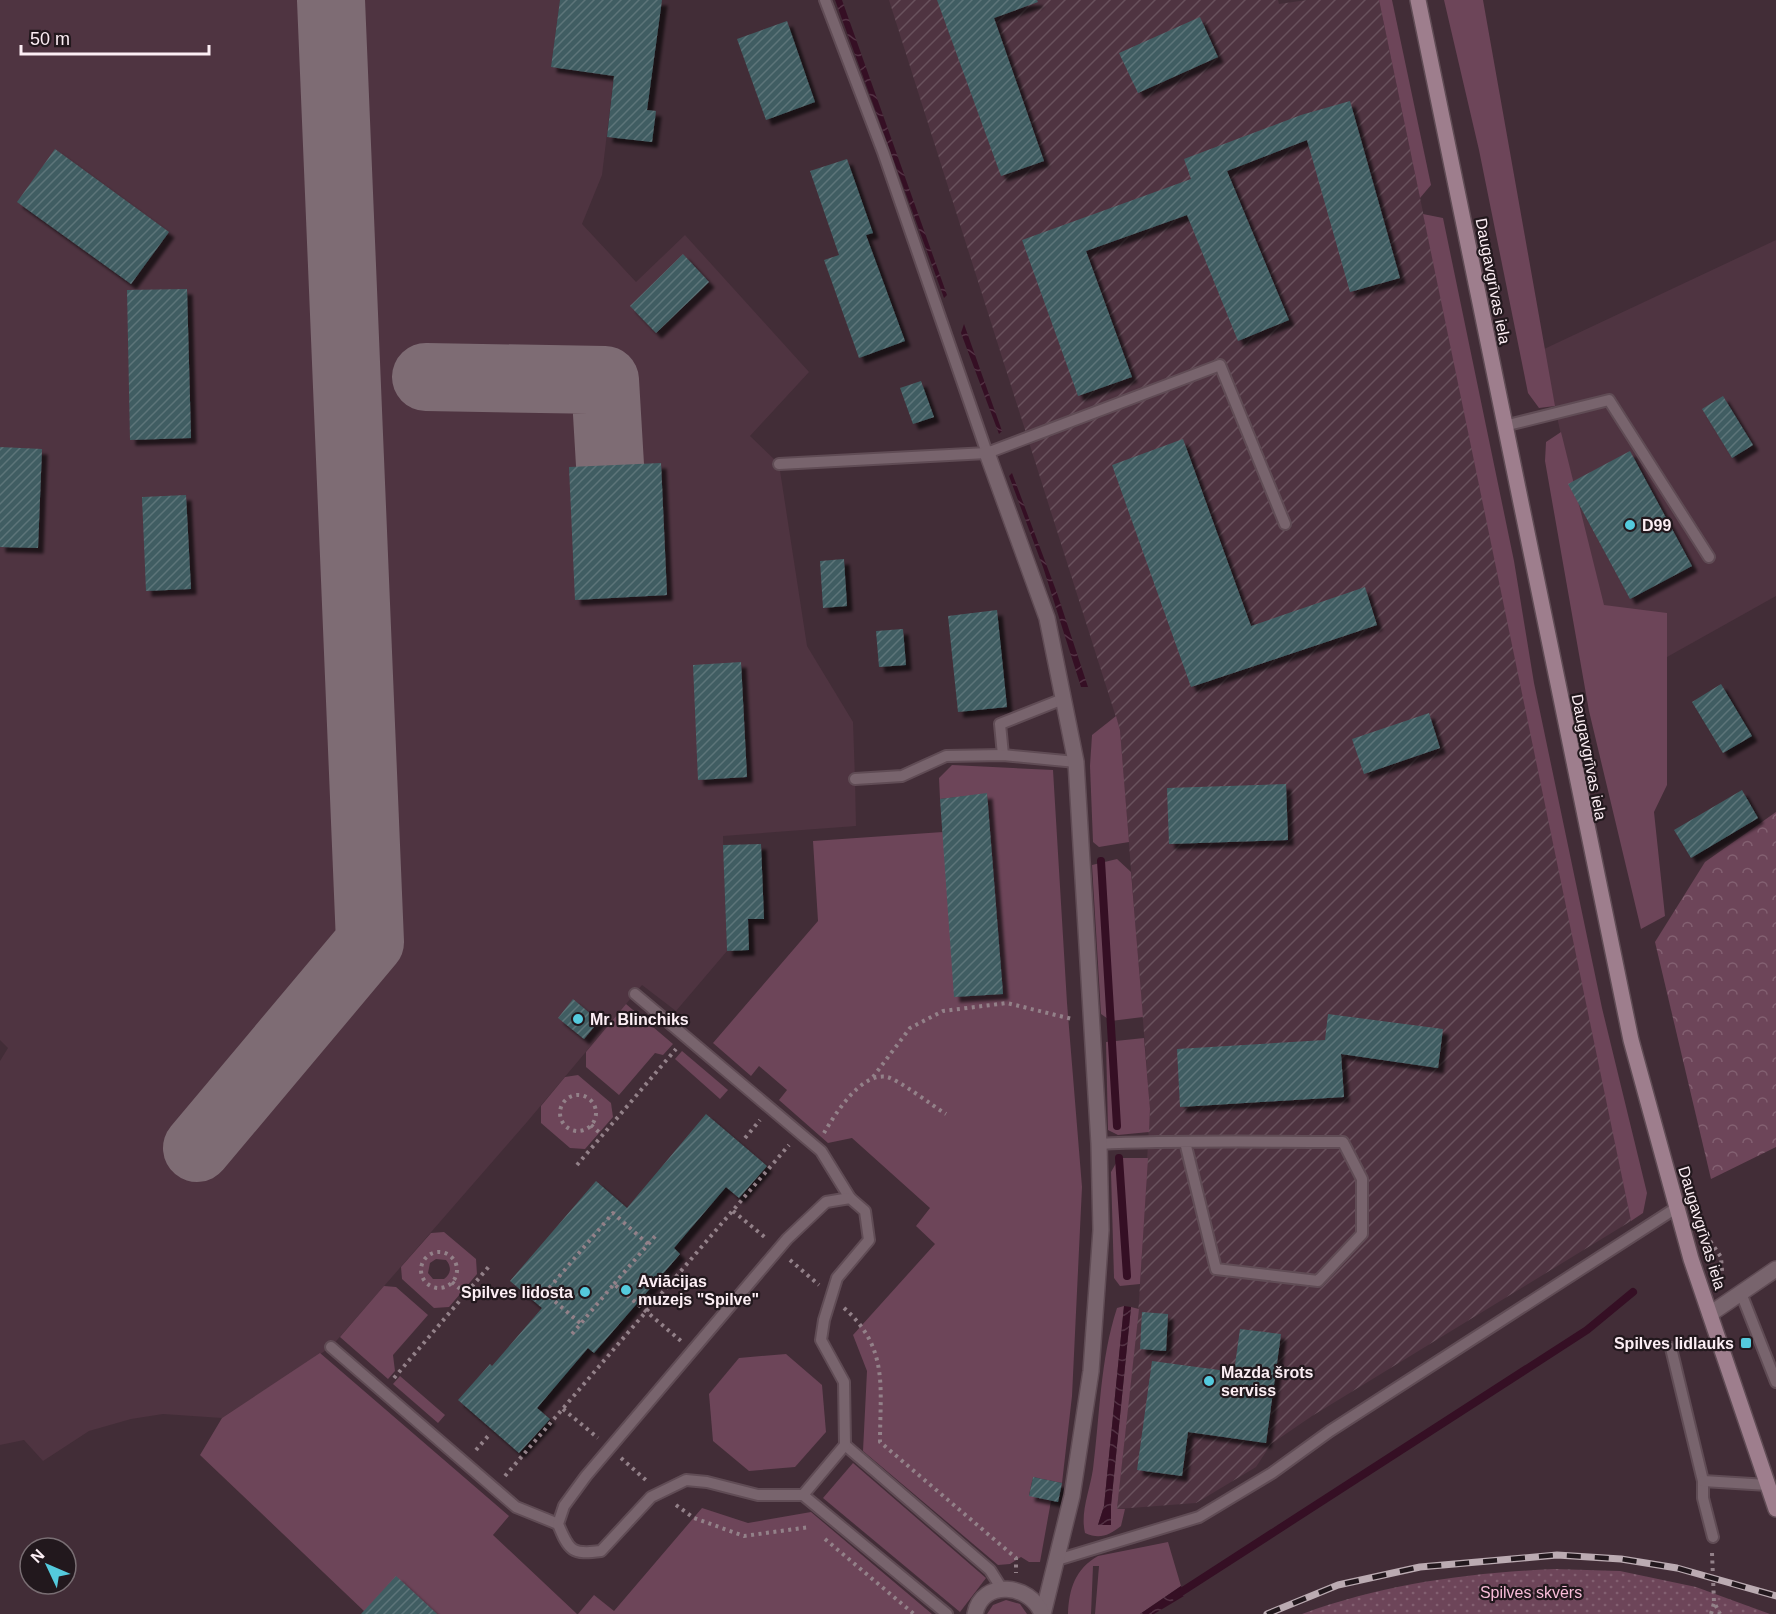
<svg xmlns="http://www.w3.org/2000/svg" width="1776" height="1614" font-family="Arial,sans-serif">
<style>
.built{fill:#4f3441}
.industrial{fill:url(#industrial-furrows)}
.green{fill:#6d4559;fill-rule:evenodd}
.forest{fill:url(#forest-crowns)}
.park{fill:url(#park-dots)}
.water{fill:url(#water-waves)}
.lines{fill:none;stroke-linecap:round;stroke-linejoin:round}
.stream{stroke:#350f24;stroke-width:8}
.taxiway{stroke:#7e6c74;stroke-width:68}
.building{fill:url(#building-hatch);filter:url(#shadow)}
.service-casing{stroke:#604c55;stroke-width:14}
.minor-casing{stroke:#604c55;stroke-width:18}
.secondary-casing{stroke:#604c55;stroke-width:18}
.path{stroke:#938189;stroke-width:4;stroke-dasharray:3 4.5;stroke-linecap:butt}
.service{stroke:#78646d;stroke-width:10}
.minor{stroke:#78646d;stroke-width:15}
.secondary{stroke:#9e7e8d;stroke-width:15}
.rail-casing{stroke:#bbabb2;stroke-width:7}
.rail{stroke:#22181d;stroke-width:4.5;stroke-dasharray:14;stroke-linecap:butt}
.poi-dot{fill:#54cadd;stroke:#22181d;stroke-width:2}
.labels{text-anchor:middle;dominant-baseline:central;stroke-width:4.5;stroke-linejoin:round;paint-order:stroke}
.street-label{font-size:16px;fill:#fceef4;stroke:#22181d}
.poi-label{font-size:16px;font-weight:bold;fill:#fceef4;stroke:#22181d;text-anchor:start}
.park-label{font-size:16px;fill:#f9bdd9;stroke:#22181d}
</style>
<defs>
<pattern id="industrial-furrows" width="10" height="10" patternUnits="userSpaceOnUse" patternTransform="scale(1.5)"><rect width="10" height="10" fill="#4f3441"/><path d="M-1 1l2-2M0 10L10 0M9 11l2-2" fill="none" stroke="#69525d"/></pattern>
<pattern id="forest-crowns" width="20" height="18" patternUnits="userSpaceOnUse" patternTransform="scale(1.5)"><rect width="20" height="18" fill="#6d4559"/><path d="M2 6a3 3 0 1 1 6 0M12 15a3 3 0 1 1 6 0" fill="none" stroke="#836071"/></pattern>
<pattern id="park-dots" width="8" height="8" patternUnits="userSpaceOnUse" patternTransform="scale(1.5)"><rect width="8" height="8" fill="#6d4559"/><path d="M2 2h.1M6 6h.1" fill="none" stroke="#836071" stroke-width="1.8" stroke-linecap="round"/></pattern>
<pattern id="water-waves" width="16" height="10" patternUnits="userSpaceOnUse" patternTransform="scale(1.5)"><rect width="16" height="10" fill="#350f24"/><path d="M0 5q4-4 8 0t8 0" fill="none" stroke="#533244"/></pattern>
<pattern id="building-hatch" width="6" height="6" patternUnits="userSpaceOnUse" patternTransform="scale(1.5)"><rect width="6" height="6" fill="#415d62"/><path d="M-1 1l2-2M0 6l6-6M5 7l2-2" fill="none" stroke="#5d7579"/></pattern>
<filter id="shadow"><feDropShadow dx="5.5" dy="5.5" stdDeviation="1.5" flood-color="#0009"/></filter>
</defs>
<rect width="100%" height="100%" fill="#422d37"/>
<g class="built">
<polygon points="0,0 560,0 551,67 614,75 602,175 582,224 636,282 685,235 809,372 750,436 779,464 807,646 853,722 855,779 856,826 723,836 727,951 676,1011 642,985 527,1122 331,1347 222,1418 163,1414 131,1419 89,1431 43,1461 24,1440 0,1445 0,1061 8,1048 0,1040"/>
<polygon points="1776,240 1776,596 1617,685 1542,350"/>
</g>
<polygon class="industrial" points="889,0 1278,0 1279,4 1307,0 1379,0 1594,1037 1631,1221 1312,1416 1271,1444 1256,1467 1196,1503 1117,1509 1139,1302 1150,1109 1120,730"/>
<g class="green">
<polygon points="1379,0 1392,0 1431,185 1420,198"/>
<polygon points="1444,0 1483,0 1555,406 1539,408 1528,393 1479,150"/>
<polygon points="1423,214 1443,218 1514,561 1534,683 1602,1008 1647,1193 1643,1213 1631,1221"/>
<polygon points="1561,432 1604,605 1667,613 1667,785 1654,812 1665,916 1641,929 1589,711 1545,461 1546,442"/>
<polygon points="1116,716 1120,730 1129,842 1099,847 1093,842 1090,766 1092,735"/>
<polygon points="952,765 1053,770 1067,1003 1082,1187 1072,1396 1062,1483 1033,1477 1029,1495 1051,1501 1040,1562 1029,1562 1021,1557 1010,1564 998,1565 863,1451 867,1371 853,1335 935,1244 916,1226 930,1208 852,1138 828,1143 779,1100 787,1090 759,1066 751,1076 713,1043 818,921 813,841 943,832 955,997 1003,994 987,794 940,799 939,778"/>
<polygon points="1117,859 1131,872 1143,1017 1111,1021 1101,1014 1092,865"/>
<polygon points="626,1004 673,1044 663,1055 655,1053 619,1095 586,1067 586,1052"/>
<polygon points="1144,1038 1150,1109 1149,1132 1118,1135 1108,1130 1106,1042"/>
<polygon points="682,1051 728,1090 720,1099 675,1059"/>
<polygon points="578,1075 611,1103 613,1117 585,1149 570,1148 541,1123 541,1106 565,1077"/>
<polygon points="1119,1158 1148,1158 1140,1284 1120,1286 1114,1278 1111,1172"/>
<path d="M444 1232 476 1259 477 1274 449 1307 434 1308 402 1279 401 1267 431 1233ZM436 1259 446 1260C452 1267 451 1274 444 1279H433L428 1273 430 1263Z"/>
<polygon points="384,1286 396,1287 428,1315 393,1355 395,1371 388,1379 340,1337"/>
<path d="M1124 1306 1104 1506 1098 1525H1111V1505L1131 1307 1139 1309 1117 1509H1125L1121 1526C1109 1535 1100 1540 1085 1533 1080 1512 1090 1490 1093 1469 1100 1415 1100 1360 1117 1308Z"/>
<polygon points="320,1353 509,1516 493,1535 577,1614 421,1614 364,1611 200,1455 222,1418"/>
<polygon points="786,1354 822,1385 826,1432 795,1467 749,1471 713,1441 709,1394 739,1358"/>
<polygon points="400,1376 445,1415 438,1423 393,1384"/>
<polygon points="853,1463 986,1578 960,1612 823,1498"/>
<polygon points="702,1508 748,1523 811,1512 932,1614 578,1614 594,1595 614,1611"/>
<path d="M1168 1542 1181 1586 1140 1614H1095L1099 1566H1093L1091 1614H1068C1069 1589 1075 1569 1098 1556Z"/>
<polygon points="1006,1600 1020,1604 1027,1614 987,1614 993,1605"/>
</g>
<polygon class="forest" points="1776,812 1776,1147 1711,1179 1655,942 1705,862"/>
<path class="park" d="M1554 1569 1620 1571 1696 1587 1770 1614H1302C1384 1584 1467 1573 1554 1569Z"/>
<g class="water">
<polygon points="835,0 842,0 947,295 944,298"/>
<polygon points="964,324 1002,431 999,434 961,333"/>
<polygon points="1012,473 1057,593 1088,687 1081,687 1043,567 1009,476"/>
<polygon points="1124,1306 1131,1307 1111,1505 1111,1525 1098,1525 1104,1506"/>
<polygon points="1181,1586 1184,1596 1154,1614 1140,1614"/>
</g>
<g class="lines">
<g class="stream">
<polyline points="1101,861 1117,1126"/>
<polyline points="1119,1158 1127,1276"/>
<polyline points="1175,1596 1587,1330 1633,1292"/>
</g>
<g class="taxiway">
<polyline points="426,377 605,380 610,465"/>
<polyline points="197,1148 370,942 331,0"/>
</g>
</g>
<g class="building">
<polygon points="560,0 662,0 647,110 656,111 652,142 607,137 614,76 551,67"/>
<polygon points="937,0 1037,0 1038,2 994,18 1044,161 1001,176"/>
<polygon points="1200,17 1218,57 1138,93 1119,53"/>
<polygon points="787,21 815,102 766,120 737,39"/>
<polygon points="1350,101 1400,278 1350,292 1307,140 1227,171 1289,320 1238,341 1187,215 1086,251 1132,377 1078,396 1022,240 1191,179 1184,159 1301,115"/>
<polygon points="55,149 169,232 131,284 17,202"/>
<polygon points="847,159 873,233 866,235 905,341 859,358 824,260 839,255 810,171"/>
<polygon points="683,254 709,282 656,333 630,306"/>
<polygon points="187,289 191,438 130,440 127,290"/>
<polygon points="921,381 934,417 913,424 900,388"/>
<polygon points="1723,396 1753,445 1732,458 1702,409"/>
<polygon points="1183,439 1251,626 1365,587 1377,625 1191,687 1112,465"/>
<polygon points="0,447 42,449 38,548 0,547"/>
<polygon points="1630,451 1692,566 1630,599 1568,484"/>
<polygon points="661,463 667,595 575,600 569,467"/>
<polygon points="186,495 191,589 146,591 142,497"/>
<polygon points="844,559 847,606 823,608 820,561"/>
<polygon points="997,610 1007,707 958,712 948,616"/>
<polygon points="903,629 906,665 879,667 876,631"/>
<polygon points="741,662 747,777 698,780 693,665"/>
<polygon points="1721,684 1752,736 1723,753 1692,702"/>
<polygon points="1429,713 1440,748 1364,774 1352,739"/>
<polygon points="1286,784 1288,840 1169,844 1167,788"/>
<polygon points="1742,790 1758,818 1691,858 1674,830"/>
<polygon points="987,793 1003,994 954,997 940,799"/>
<polygon points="761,844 764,919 748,919 749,950 727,951 723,845"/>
<polygon points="573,999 599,1021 584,1039 558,1018"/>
<polygon points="1328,1014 1443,1029 1438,1068 1341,1054 1344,1097 1180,1107 1177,1049 1325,1040"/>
<polygon points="706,1114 767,1166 739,1198 726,1187 691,1228 674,1248 680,1254 594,1353 588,1348 537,1408 550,1419 519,1453 458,1400 490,1364 492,1366 542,1308 510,1281 596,1181 627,1208"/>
<polygon points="1142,1312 1168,1314 1166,1351 1140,1349"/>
<polygon points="1240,1329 1281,1334 1266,1443 1188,1432 1182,1476 1137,1470 1152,1361 1234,1372"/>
<polygon points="1033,1477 1062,1483 1058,1502 1029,1496"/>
<polygon points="396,1576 437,1614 361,1614"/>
</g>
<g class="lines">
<defs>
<g id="service">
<polyline points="825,0 883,152 987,453"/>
<polyline points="1504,426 1609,400 1709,557"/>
<polyline points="779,464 987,453 1220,365 1285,524"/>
<polyline points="1003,755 1000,724 1063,699"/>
<polyline points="855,779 902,776 946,756 1003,755 1076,762"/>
<polyline points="635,994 821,1151 850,1198"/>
<path d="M1099 1144C1180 1140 1262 1142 1343 1142L1362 1179V1234L1318 1281 1216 1269 1185 1142"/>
<polyline points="1741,1293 1776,1382"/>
<polyline points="331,1347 516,1507 558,1524"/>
<polyline points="1671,1348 1703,1481 1703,1498 1713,1537"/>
<polyline points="845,1445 990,1570 1002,1589"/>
<polyline points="1703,1481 1768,1485"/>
<path d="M803 1495 845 1445 844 1382 821 1340 824 1320 837 1278 869 1240 865 1211 850 1198 826 1202 787 1239 586 1476 564 1506 558 1524C569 1551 572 1555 601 1551L651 1497 686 1480 707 1482 758 1495H803L947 1614"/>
<polyline points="1057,1560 1199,1517 1272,1473 1330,1431 1676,1208"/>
</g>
<g id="minor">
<polyline points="987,453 1047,618 1076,762 1099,1144 1101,1230 1091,1371 1072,1496 1043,1614"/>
<polyline points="1710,1314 1776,1269"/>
<path d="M975 1614C982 1578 1031 1584 1042 1614"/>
</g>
<polyline id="secondary" points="1418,0 1631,1040 1691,1259 1776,1509"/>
</defs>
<use href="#service" class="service-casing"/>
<use href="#minor" class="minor-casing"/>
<use href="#secondary" class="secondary-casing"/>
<g class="path">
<polyline points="873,1077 910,1028 943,1011 1007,1003 1072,1019"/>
<circle cx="578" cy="1113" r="18"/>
<polyline points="591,1125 602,1135"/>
<path d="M824 1133C835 1114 861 1072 887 1077 898 1079 934 1107 946 1114"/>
<polyline points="745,1138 760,1120"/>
<polyline points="577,1165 676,1049"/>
<polyline points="733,1211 767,1239"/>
<polyline points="1706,1235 1721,1257 1723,1283"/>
<circle cx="439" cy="1270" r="18"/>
<polyline points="790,1260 819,1285"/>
<polyline points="452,1282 466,1294"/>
<polyline points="614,1284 657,1234"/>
<path d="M844 1308C889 1348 880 1387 880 1442L1016 1558V1573"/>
<polyline points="580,1323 545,1293 613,1213 648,1244"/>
<polyline points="572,1334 614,1284 681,1341"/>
<polyline points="394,1378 491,1264"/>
<polyline points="563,1409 598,1438"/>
<polyline points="476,1450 489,1435"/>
<polyline points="621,1458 647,1481"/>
<polyline points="505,1476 789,1145"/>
<polyline points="676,1505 694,1518 744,1536 810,1527"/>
<polyline points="825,1539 914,1614"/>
<polyline points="1712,1553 1714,1602 1720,1614"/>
<polyline points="1711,1614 1714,1603"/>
</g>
<use href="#service" class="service"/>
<use href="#minor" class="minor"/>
<use href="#secondary" class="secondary"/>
<defs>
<polyline id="rail" points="1267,1614 1338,1585 1420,1567 1557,1555 1621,1559 1677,1568 1776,1596"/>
</defs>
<use href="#rail" class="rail-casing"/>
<use href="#rail" class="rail"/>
</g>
<g class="poi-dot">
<circle cx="1630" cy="525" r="6"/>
<circle cx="578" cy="1019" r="6"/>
<circle cx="626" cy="1290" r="6"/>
<circle cx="585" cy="1292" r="6"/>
<rect x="1740" y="1337" width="12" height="12" rx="3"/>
<circle cx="1209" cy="1381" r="6"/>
</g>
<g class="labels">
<g class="street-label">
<text transform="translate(1493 281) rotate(79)">Daugavgrīvas iela</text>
<text transform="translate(1589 757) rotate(79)">Daugavgrīvas iela</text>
<text transform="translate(1702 1228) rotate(73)">Daugavgrīvas iela</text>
</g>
<g class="poi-label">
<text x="1642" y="525">D99</text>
<text x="590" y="1019">Mr. Blinchiks</text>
<text x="638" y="1281">Aviācijas<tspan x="638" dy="18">muzejs "Spilve"</tspan></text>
<text x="573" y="1292" text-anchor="end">Spilves lidosta</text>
<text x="1734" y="1343" text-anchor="end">Spilves lidlauks</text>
<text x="1221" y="1372">Mazda šrots<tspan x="1221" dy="18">serviss</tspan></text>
</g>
<g class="park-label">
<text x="1531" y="1592">Spilves skvērs</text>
</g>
</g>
<g transform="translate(48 1566) rotate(314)"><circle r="28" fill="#22181d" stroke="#796e73" stroke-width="1.5"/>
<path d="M0-4.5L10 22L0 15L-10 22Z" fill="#54cadd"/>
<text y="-9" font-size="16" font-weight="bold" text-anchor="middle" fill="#fceef4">N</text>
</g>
<path d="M21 45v9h188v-9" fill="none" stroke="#fceef4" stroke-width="3"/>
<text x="30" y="45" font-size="18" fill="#fceef4" stroke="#22181d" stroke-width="4.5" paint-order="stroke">50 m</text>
</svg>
